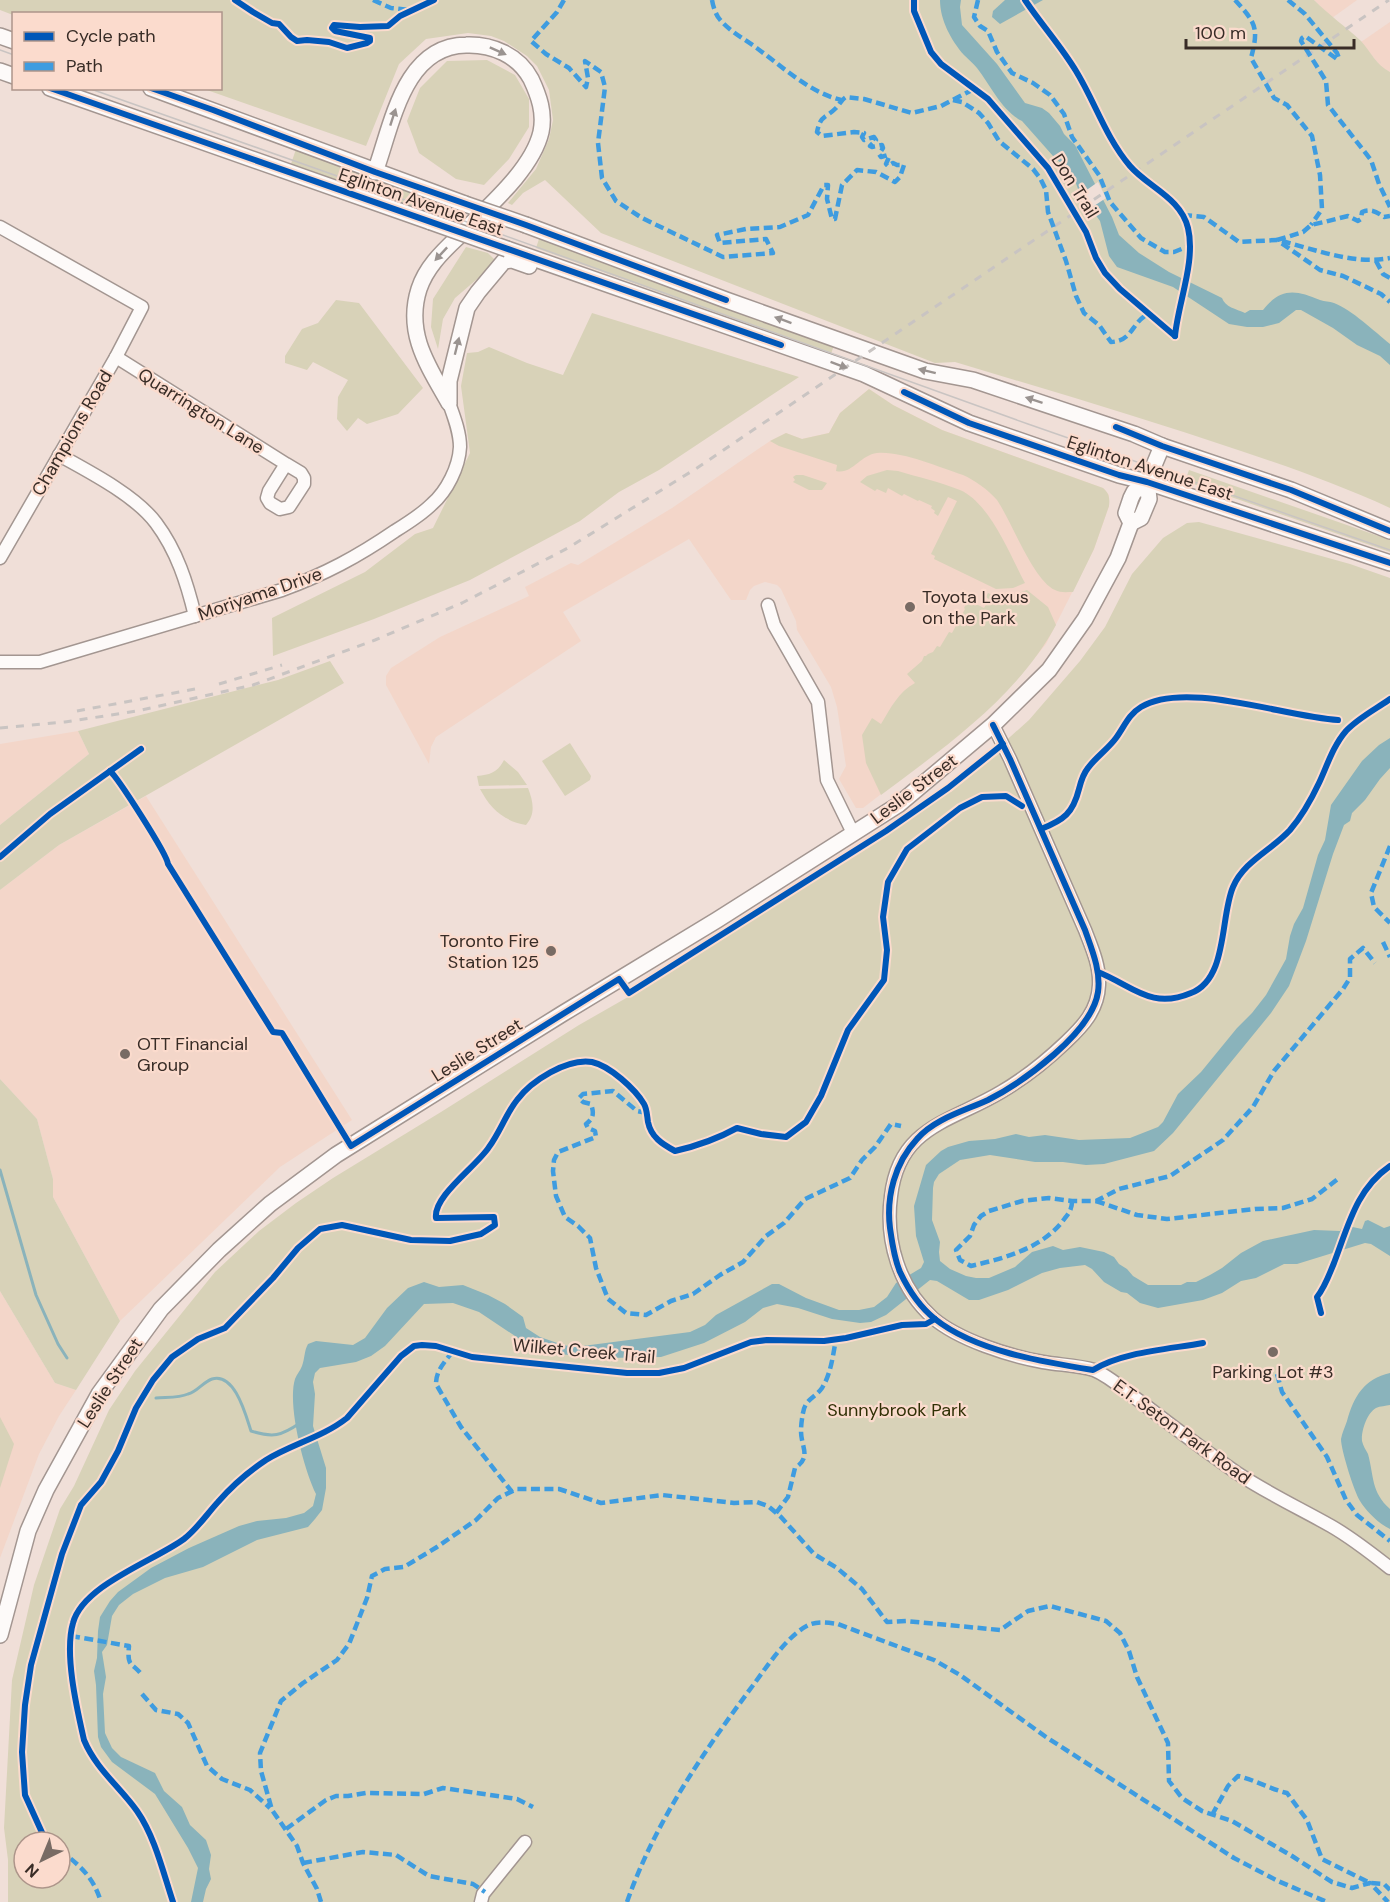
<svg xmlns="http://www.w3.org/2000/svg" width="1390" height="1902" font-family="'DM Sans',sans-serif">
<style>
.built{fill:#f3d6c9}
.green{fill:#d8d2b8;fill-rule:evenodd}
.water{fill:#8ab3bb}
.pier{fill:#f0dfd8}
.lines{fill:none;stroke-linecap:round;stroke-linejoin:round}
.stream{stroke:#8ab3bb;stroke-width:3}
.minor-casing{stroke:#a39691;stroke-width:15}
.major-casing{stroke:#a39691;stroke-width:18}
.minor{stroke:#fdfaf9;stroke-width:12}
.major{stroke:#fdfaf9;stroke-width:15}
.tram{stroke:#c9c4c2;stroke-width:1.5}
.rail{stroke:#c9c4c2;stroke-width:3;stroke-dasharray:8 8;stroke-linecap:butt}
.major-bridge-casing{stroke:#a39691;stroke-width:18;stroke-linecap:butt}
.major-bridge{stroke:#fdfaf9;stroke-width:15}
.quiet{stroke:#3e9ce0;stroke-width:4.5;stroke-dasharray:9 4.5;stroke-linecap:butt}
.cycleway-casing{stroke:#fbdbcd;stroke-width:10}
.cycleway{stroke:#0057b8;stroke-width:6}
.oneway{fill:#9a9390}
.poi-dot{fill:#786b64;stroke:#fbdbcd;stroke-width:2}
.labels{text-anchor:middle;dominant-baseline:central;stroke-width:4.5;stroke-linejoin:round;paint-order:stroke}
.street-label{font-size:18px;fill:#382c26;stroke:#fbdbcd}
.poi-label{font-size:18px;fill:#382c26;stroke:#fbdbcd;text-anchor:start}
.park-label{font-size:18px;fill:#303005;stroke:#fbdbcd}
</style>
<rect width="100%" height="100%" fill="#f0dfd8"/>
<g class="built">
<polygon points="1314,0 1357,0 1332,18"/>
<polygon points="1390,22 1390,72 1382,68 1361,42"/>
<polygon points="869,389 893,405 942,430 1103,488 1109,495 1109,506 1094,549 1046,644 1020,676 964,730 863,808 856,808 839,779 846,766 837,707 831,687 797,630 796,621 781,589 777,585 765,582 754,586 750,590 746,600 731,600 689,539 563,612 581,641 436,737 431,747 429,764 386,685 386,676 391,668 440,637 529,596 525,587 571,563 578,565 672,508 770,441 786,433 802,439 829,433 840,413"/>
<polygon points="78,731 89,754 0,825 0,744"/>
<polygon points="146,796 352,1120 280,1167 120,1321 53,1197 53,1179 37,1119 0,1079 0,890 59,845"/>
<polygon points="0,1291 55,1383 76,1390 59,1416 39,1454 0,1558"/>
</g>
<g class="green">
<path d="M0 0H1314C1329 15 1346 27 1361 41 1371 52 1376 65 1390 72V508C1342 486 1292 468 1241 451 1147 419 1051 391 955 362L935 363 601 233 545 180 523 193 512 205 508 203 536 169 549 139 553 120 549 90 537 66 527 56 504 41 491 36 468 33 426 39 399 64 366 146 204 89 220 88V14L13 15 0 10Z"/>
<polygon points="487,60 515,75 529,99 529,127 509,159 484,185 456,179 419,153 407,121 420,88 447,61"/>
<polygon points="296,149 420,195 416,208 291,164"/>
<polygon points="539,239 834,345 831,354 536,248"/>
<polygon points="466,247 488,253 497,262 455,298 443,319 438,349 431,327 433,299"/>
<polygon points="336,300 359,303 423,388 398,414 367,424 358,418 347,431 337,419 338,397 348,380 313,362 307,370 285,363 285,356 302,329 318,323"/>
<polygon points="592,313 799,377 659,470 619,492 580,521 470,580 374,619 273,656 272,618 365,572 415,534 433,528 470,453 461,386 467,353 478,352 489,347 527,363 563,375"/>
<path d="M869 389 893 405 942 430 1103 488C1109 493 1110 498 1109 506L1094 549 1073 592C1067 592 1060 593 1055 590 1033 580 1012 522 997 500 987 489 976 481 963 475 938 467 902 451 877 453 860 455 852 475 836 471L837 465 779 446 770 441 786 433 802 439 829 433 840 413Z"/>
<path d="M887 470 898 471C918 477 940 482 960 490 990 503 1010 555 1025 583L1013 588 996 589 934 559 935 556 931 554 957 501 948 497 938 516 934 513 935 511 931 508 932 506 919 500 918 501 904 494 902 496 888 488 886 493 877 489 875 491 860 482 867 476Z"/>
<polygon points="1189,470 1390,540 1390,552 1185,481"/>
<polygon points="796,475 803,475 827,483 822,490 809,490 793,482 795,480 793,477"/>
<path d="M1199 522 1350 564 1390 578V1902H8V1860L4 1828 12 1680 34 1585 60 1509 74 1486 109 1410 135 1371 215 1272 259 1231 296 1203 333 1178 441 1112 579 1025 628 997 795 891 912 816 981 763 1029 720 1080 661 1105 627 1132 574 1163 538 1187 523ZM24 1842H60V1878H24Z"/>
<path d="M1027 590 1048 607 1056 625C1017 697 945 747 881 795L866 763 862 735 872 718 881 724C891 708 898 692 915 683L907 674 922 661 924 656H926L928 654 933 652 937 646 940 647 949 632 952 633 965 609 964 608 968 600 984 608 989 599 986 597 988 593C1002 599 1014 595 1027 590Z"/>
<polygon points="330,661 344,683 59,845 0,890 0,825 89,754 78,731 278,680"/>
<polygon points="570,743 591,776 590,780 565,796 542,761"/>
<path d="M504 760 518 772 527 785 479 786 477 776C490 775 498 772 504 760Z"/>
<path d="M528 788C533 801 536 814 526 825 503 821 490 808 480 789Z"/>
<polygon points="0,1079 37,1119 53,1179 53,1197 120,1321 76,1390 55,1383 0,1291"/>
<polygon points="0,1417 14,1444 0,1488"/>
</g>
<g class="water">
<path d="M940 0H961L960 7 962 25 997 64 1025 103 1042 108 1049 113 1060 126 1064 134 1075 145 1112 217 1119 235 1139 253 1169 272 1222 298C1225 307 1236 309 1245 313L1250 310H1263C1281 287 1296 290 1320 300 1325 302 1329 301 1334 303 1352 310 1374 331 1390 344V365L1380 356 1357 345 1333 328 1301 310H1296L1279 323 1263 327H1247L1229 324 1173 287 1117 267 1109 256 1100 221 1080 194 1072 173 1053 156 1022 121C1002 111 991 86 977 68 973 63 968 59 964 55 951 40 940 20 940 0Z"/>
<polygon points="1005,0 1043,0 1000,24 992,17 993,11"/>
<path d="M1390 738V768L1380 779 1365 800 1352 813 1350 821 1344 825 1333 854 1306 941 1289 986 1271 1013 1173 1133 1154 1151 1104 1164 1086 1165 1063 1162H1035L990 1155 960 1160 939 1174 934 1182 933 1188 932 1220 940 1242 939 1252 940 1261 950 1269 966 1276 976 1278H989L1015 1267 1032 1252 1053 1246 1063 1250 1080 1247 1104 1252 1114 1257 1119 1264 1127 1269 1133 1276 1148 1285H1181L1187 1282H1196L1210 1275 1222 1268 1241 1253 1263 1241 1314 1230 1340 1231 1343 1225 1362 1229 1365 1221 1368 1220 1384 1228 1390 1226V1256L1371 1244 1365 1243 1297 1264H1284L1256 1278 1241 1281 1222 1293 1203 1300 1158 1308 1140 1303 1127 1293 1121 1292 1104 1282 1092 1269 1085 1265 1060 1268 1042 1273 1008 1290 979 1300H969L937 1281 930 1280 886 1315 871 1322 860 1323 832 1319 798 1308 777 1304 763 1308 745 1322 704 1343 661 1357 607 1358 558 1354 527 1344 479 1312 453 1303 424 1304 385 1346 371 1356 356 1362 320 1368 315 1373 313 1382 315 1394 313 1426 326 1468V1488L322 1510 315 1519 308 1527 257 1540 203 1567 165 1578 133 1594 119 1605 112 1616 107 1645 102 1652 106 1677 103 1694 105 1733 112 1748 121 1757 155 1773 164 1791 182 1807 190 1825 206 1840 211 1855 209 1869 211 1879 206 1889 203 1902H191L198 1868 188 1848 155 1794 112 1762 101 1747 98 1737 96 1685 94 1671 97 1658 98 1631 100 1617 110 1601 118 1592 151 1568 189 1548 239 1526 257 1521 286 1518 304 1513 313 1506 316 1494C304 1470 287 1405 295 1379 297 1374 300 1371 302 1366 305 1358 304 1351 308 1344L316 1341 353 1345 365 1338 387 1308 408 1288 424 1282 439 1287 463 1285 488 1295 505 1304 523 1317 526 1328 540 1337 563 1345 575 1347 690 1332 705 1325 716 1315 772 1284H779L806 1298 839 1310H859L874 1307 887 1297 896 1283 921 1268 924 1262 916 1236 914 1206 926 1165 941 1151 948 1147 969 1141 995 1139 1016 1134 1029 1137 1045 1135 1079 1140 1130 1138 1158 1127 1163 1122 1178 1094 1201 1072 1237 1028 1252 1013 1266 995 1286 959 1290 936 1294 924 1303 908 1318 855 1325 840 1331 805 1362 761 1379 745Z"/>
<path d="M1390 1373V1405C1386 1406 1380 1406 1376 1408 1367 1413 1361 1431 1362 1441 1363 1446 1366 1450 1368 1454 1374 1476 1371 1492 1390 1509V1529C1379 1524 1366 1511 1360 1501 1354 1491 1341 1450 1341 1439 1342 1433 1345 1427 1347 1421 1354 1396 1364 1379 1390 1373Z"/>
</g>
<polygon class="pier" points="1098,182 1106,198 1088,210 1078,196"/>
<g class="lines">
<g class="stream">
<polyline points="0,1170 36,1295 58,1344 67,1358"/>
<path d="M156 1398C166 1397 179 1398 188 1394 197 1392 203 1382 212 1379 235 1372 246 1416 251 1431 273 1438 281 1436 300 1423"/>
</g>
<defs>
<g id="minor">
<polyline points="0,227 142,307 116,357 0,558"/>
<polyline points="116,357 286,464 269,491 267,498 270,503 280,509 289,507 304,484 304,478 301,473 286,464"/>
<path d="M59 455C90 472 136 496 156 523 177 551 187 583 195 616"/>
<polyline points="768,605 774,625 818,702 827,780 853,833"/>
<path d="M0 662H40L282 590C325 574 357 557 395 531 408 523 421 515 432 504 447 491 459 467 460 447 460 432 454 417 449 403"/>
<path d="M993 725 1010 759 1085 930C1092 948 1100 966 1099 985 1098 1010 1083 1026 1066 1042 1046 1061 1025 1078 1001 1092 951 1122 899 1126 891 1196 885 1240 899 1288 933 1318 959 1340 1009 1356 1043 1362 1059 1365 1078 1365 1094 1370 1111 1377 1126 1392 1141 1402 1172 1426 1204 1450 1237 1473 1267 1493 1299 1508 1331 1526 1352 1538 1371 1553 1390 1568"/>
<polyline points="481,1902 483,1894 525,1842"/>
</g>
<g id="major">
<polyline points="0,36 14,41"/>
<polyline points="0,71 14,76"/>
<polyline points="50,88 431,222"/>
<polyline points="151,88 465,204"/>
<path d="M375 172C392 126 403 46 466 45 492 44 518 55 531 79 539 96 545 113 541 132 532 171 484 210 457 238 441 253 426 268 419 289 405 333 428 366 449 403"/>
<polyline points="526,225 726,300 925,371 973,380 1134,434 1162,446 1291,490 1390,531"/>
<polyline points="507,249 864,374 969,423 1119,475 1147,482 1390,563"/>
<polyline points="449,400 449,381 467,308 478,292 504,261 512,260 529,266"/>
<polyline points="1131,523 1141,518 1149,499 1147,482"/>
<polyline points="0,1635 28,1531 46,1490 99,1394 161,1309 219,1250 270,1204 336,1155 562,1014 717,920 898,805 993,725 1049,670 1085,619 1118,558 1131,523 1126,513 1131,498 1134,492 1147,482 1162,446"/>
</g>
</defs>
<use href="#minor" class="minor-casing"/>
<use href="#major" class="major-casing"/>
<use href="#minor" class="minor"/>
<use href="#major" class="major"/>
<g class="tram">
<polyline points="0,50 14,55"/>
<polyline points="88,88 456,218 1028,424 1390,550"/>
</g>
<g class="rail">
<polyline points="219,684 282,665"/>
<polyline points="77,711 195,689"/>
<polyline points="0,728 65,722 137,711 253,685 375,640 462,603 568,548 697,468 1389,0"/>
</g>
<defs>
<g id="major-bridge">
<polyline points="465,204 526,225"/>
<polyline points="431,222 507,249"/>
</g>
</defs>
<use href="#major-bridge" class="major-bridge-casing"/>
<use href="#major-bridge" class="major-bridge"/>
<g class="quiet">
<polyline points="373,0 391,8 410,10"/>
<path d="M564 0 557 12 531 41 546 54 569 68 586 87 588 78 585 61 601 72 605 87 598 143 602 178 616 201 642 218 723 257 773 253 766 239 720 243 717 235 746 229 780 227 808 215 824 185H828L827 199 832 219H835L842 185 857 170 876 172 895 182 900 177 904 165H897L893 163 888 166 886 164 889 157 888 155 881 157 879 154 883 148 882 145 872 147 870 146 876 140 874 137 864 140 862 137 864 133 854 132 822 136 817 132C821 114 825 119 836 108 840 104 841 100 846 97L864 99 912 113 941 106 976 88"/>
<path d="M712 0C713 6 715 12 718 17 728 31 745 39 758 49 784 68 809 92 841 100"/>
<polyline points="978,0 974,17 980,26 988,31 997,52 1012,73 1033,83 1050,95 1064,114 1072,137 1099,175 1110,202 1141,238 1165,252 1174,252 1189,246"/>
<path d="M1235 0C1256 23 1259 28 1251 58L1274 98 1287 105 1312 136 1320 175 1322 209 1311 225"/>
<polyline points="1288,0 1305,14 1337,53 1339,58 1337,59 1305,36 1302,38 1301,41 1326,81 1328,105 1371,160 1379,184 1390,207"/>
<path d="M953 100 962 102 979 113 988 123 999 141 1033 169 1040 178 1046 190 1048 212 1066 261 1076 296 1084 313 1099 325 1111 342C1133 341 1131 323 1148 314"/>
<polyline points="1183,215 1204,217 1239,242 1277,240 1320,270 1343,276 1381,294 1390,302"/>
<path d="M1277 240 1303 232 1311 225 1324 222 1348 216 1358 221 1361 219 1362 212C1371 208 1377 212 1384 217L1390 216"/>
<path d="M1282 241C1316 250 1355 265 1390 258"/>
<polyline points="1376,261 1383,274 1390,278"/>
<polyline points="1390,846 1371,893 1374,907 1390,923"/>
<polyline points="1383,942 1390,957"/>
<path d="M647 1113 637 1111 613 1091 583 1094 579 1098 583 1102 591 1104C594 1113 594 1118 586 1124L588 1128 595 1131 596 1137 558 1152 554 1160 553 1171 556 1196 565 1217 578 1226 590 1238 596 1268 608 1299 626 1313 646 1315 671 1301 693 1294 720 1275 743 1262 766 1236 784 1223 805 1199 850 1178 862 1160 875 1147 891 1124 901 1126"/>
<path d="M1072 1201C1072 1208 1070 1212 1065 1218 1044 1248 1005 1258 971 1266L960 1260 956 1250 970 1236 974 1225 981 1216 989 1211 1022 1201 1049 1198 1072 1201H1096L1119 1189 1170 1176 1223 1140 1253 1107 1274 1071 1343 989 1350 978V959L1363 948 1375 963"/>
<polyline points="1096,1201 1137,1215 1167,1219 1255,1209 1283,1208 1312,1199 1339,1178"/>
<path d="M453 1351C445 1362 436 1370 436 1384L461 1427 512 1492"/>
<polyline points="1277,1374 1282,1392 1327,1457 1346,1500 1357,1515 1390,1541"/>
<path d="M776 1513 788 1497 795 1468C812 1457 801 1447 801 1431 801 1425 802 1418 803 1413 805 1399 815 1398 822 1388 831 1374 833 1355 836 1339"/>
<path d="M71 1636 129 1646C127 1668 131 1661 142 1675"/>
<polyline points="142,1694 156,1710 178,1714 188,1723 207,1766 222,1779 250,1790 270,1808"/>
<path d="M1212 1815 1228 1786 1238 1776C1255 1780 1270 1789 1287 1793L1307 1820 1322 1859 1370 1883 1384 1884 1390 1890"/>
<polyline points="286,1829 326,1800 336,1796 348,1796 366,1793 424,1794 443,1788 517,1799 533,1807"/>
<path d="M60 1850C80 1866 93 1876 101 1902"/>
<polyline points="303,1863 363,1852 396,1855 429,1876 473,1884 485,1892"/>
<polyline points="321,1902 317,1889 303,1863 297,1846 272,1810 261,1771 260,1753 281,1701 303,1683 337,1660 349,1644 367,1598 372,1576 385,1569 404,1567 437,1547 476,1520 498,1498 517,1489 559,1489 601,1503 662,1495 734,1503 757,1502 768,1506 781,1517 814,1554 837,1568 862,1589 887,1622 906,1621 1000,1630 1028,1611 1050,1606 1106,1621 1120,1633 1129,1651 1137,1677 1168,1743 1169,1781 1182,1798 1202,1811 1232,1821 1292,1856 1332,1882 1352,1888 1370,1883 1388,1902"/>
<path d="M627 1902C655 1822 704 1751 754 1684 768 1665 789 1633 811 1624 820 1621 830 1623 838 1624L934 1660 960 1675 1046 1737 1234 1858 1278 1881 1327 1902"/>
</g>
<defs>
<g id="cycleway">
<polyline points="235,0 253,12 272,23 279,24 291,37 297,41 307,40 329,42 347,48 367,43 370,41 370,38 335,31 332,28 334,25 360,27 388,26 400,16 434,0"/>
<polyline points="914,0 914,11 931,52 941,64 988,99 1048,168 1086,232 1096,258 1105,273 1120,289 1175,336"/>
<path d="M1025 0C1041 24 1061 46 1076 71 1095 102 1106 138 1130 166 1148 187 1181 198 1188 228 1196 261 1178 303 1175 336"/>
<polyline points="50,88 781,345"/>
<polyline points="151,88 213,110 375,172 526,225 726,300"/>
<polyline points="904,392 969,423 1119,475 1147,482 1390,563"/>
<polyline points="1116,427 1162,446 1291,490 1390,531"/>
<path d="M993 725 1010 759 1085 930C1092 950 1101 971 1098 992 1092 1033 1023 1082 988 1100 964 1111 934 1119 917 1139 895 1163 886 1196 890 1228 892 1242 894 1258 900 1272 908 1289 920 1307 935 1319 975 1351 1043 1362 1093 1370 1121 1352 1170 1349 1203 1343"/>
<path d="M110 771C118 778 167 854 168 864L273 1032 282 1033 351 1146 619 979 629 993 886 831 948 788 1003 744"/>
<path d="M1041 829C1064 820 1073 813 1079 789 1081 781 1083 774 1088 768 1096 757 1108 749 1116 738 1124 727 1129 714 1141 707 1186 680 1285 717 1338 720"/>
<polyline points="0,857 50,814 141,749"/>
<path d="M1098 972C1133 986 1151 1010 1191 993 1228 979 1220 917 1233 887 1244 861 1272 850 1290 830 1302 816 1311 800 1319 783 1327 766 1333 746 1346 731 1358 718 1376 709 1390 699"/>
<path d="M1321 1313 1317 1297C1325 1287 1329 1275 1334 1263 1348 1227 1356 1189 1390 1166"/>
<path d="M50 1842 44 1837 25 1795 22 1752 25 1705 31 1665 62 1554 81 1505 101 1482 118 1451 136 1408 153 1380 172 1357 198 1339 225 1328 273 1278 298 1248 320 1229 342 1225 411 1240 450 1241 481 1234 495 1225 494 1217 436 1218C433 1196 477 1166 489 1147 500 1132 506 1114 517 1100 531 1081 567 1058 592 1062 610 1066 635 1089 644 1104 647 1109 647 1116 648 1122 651 1137 662 1144 675 1151 697 1146 717 1139 737 1128L761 1134 786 1137 806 1122 821 1096 848 1030 884 980 887 950 883 917 888 882 907 849 960 808 982 797 1006 796 1022 806"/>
<path d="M173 1902C163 1872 155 1837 137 1811 120 1787 96 1769 84 1740 77 1709 64 1654 73 1623 83 1585 154 1561 184 1539 197 1529 207 1514 218 1502 232 1486 248 1472 266 1460 292 1444 323 1437 347 1418L401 1356 414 1346 422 1345 436 1346 472 1357 627 1373H659L684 1368 751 1342 767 1340 824 1341 846 1338 902 1325 926 1324 935 1319"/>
</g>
</defs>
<use href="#cycleway" class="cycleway-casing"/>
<use href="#cycleway" class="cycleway"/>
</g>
<defs><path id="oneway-solid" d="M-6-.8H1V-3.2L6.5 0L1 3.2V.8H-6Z" transform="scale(1.5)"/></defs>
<g class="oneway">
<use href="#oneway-solid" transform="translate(498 51) rotate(24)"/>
<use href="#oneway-solid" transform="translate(393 117) rotate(-72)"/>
<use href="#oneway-solid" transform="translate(441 254) rotate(133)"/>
<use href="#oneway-solid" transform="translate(783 320) rotate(-160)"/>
<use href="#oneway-solid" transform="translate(457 346) rotate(-76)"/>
<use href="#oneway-solid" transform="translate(839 365) rotate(20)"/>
<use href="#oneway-solid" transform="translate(927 371) rotate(-166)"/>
<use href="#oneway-solid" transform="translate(1034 400) rotate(-162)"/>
</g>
<g class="poi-dot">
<circle cx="910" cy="607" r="6"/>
<circle cx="551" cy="951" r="6"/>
<circle cx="125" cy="1054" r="6"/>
<circle cx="1273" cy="1352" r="6"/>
</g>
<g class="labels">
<g class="street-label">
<text transform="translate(1075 186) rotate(58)">Don Trail</text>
<text transform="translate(421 202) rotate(19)">Eglinton Avenue East</text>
<text transform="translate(201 411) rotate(32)">Quarrington Lane</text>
<text transform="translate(72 433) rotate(-60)">Champions Road</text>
<text transform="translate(1150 468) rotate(18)">Eglinton Avenue East</text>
<text transform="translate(260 594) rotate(-19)">Moriyama Drive</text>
<text transform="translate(914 789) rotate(-37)">Leslie Street</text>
<text transform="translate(477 1050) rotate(-32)">Leslie Street</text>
<text transform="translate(584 1351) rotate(5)">Wilket Creek Trail</text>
<text transform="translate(110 1383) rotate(-57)">Leslie Street</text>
<text transform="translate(1182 1432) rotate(36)">E.T. Seton Park Road</text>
</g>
<g class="poi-label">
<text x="922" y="597">Toyota Lexus<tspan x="922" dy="21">on the Park</tspan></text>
<text x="539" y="941" text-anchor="end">Toronto Fire<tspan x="539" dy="21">Station 125</tspan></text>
<text x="137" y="1044">OTT Financial<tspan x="137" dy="21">Group</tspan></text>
<text x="1273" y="1372" text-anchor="middle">Parking Lot #3</text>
</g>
<g class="park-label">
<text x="897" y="1410">Sunnybrook Park</text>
</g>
</g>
<rect x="12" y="12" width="210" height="78" fill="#fbdbcd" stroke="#ad958a" stroke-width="1.5"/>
<rect x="24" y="32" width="30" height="9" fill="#0057b8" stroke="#ad958a" stroke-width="1.5"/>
<text x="66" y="42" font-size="18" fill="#382c26">Cycle path</text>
<rect x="24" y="62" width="30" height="9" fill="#3e9ce0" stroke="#ad958a" stroke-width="1.5"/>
<text x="66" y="72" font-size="18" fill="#382c26">Path</text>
<g transform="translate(42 1860) rotate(223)"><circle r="28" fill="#fbdbcd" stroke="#ad958a" stroke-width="1.5"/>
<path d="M0-4.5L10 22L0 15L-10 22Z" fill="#786b64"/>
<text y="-9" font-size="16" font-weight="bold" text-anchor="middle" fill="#382c26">N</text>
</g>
<path d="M1186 39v9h168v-9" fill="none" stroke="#382c26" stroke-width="3"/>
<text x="1195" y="39" font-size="18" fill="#382c26" stroke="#fbdbcd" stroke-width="4.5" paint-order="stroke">100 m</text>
</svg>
